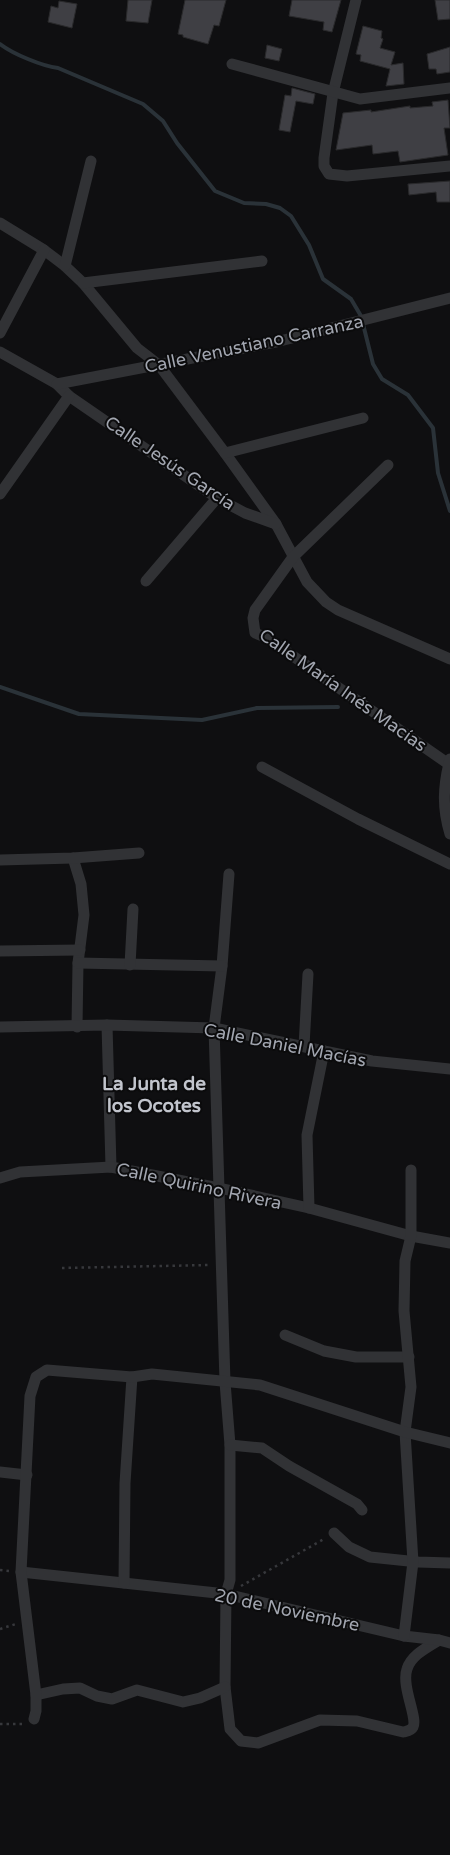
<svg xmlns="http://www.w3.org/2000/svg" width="450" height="1855" font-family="'Varela Round',sans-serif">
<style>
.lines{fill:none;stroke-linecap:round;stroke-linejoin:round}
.stream{stroke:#2a3238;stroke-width:4}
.building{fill:#3f3f44;stroke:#2a2a2c}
.path{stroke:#37383c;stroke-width:2.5;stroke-dasharray:2.5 4;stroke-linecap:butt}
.street{stroke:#313235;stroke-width:11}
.labels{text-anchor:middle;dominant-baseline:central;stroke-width:4;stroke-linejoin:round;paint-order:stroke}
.street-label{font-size:18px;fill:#a2a6b0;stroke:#0b0b0c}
.neighbourhood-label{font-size:19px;font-weight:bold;fill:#c2c5cd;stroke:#0b0b0c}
</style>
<rect width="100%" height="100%" fill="#0f0f11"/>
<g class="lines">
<g class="stream">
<path d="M0 44C13 54 42 66 58 68L143 104 163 121 177 143 215 191 244 203 266 204 280 208 291 216 309 245 323 279 351 299 361 316 373 364 382 379 408 395 433 428 438 473 450 511"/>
<polyline points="0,687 79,714 202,720 257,708 338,707"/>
</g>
</g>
<g class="building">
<polygon points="128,0 152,0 148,23 126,21"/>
<polygon points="185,0 226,0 219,26 214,25 208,44 183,37 183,35 178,34"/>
<polygon points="292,0 341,0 332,32 323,30 324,22 289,16"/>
<polygon points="435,0 450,0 450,19 438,20"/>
<polygon points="59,1 77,4 72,28 48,22 51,6 58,8"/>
<polygon points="363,26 382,31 381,38 383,39 380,48 395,52 391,65 403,63 404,84 386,86 390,69 360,61 361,55 356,54"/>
<polygon points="267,45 282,49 279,61 265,58"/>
<polygon points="450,47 450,72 437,74 436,69 429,69 427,54"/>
<polygon points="292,88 315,94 313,104 296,101 290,132 279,130 285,95 291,96"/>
<polygon points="448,100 450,128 444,128 448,155 400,162 398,151 373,154 372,145 336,150 343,113 371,110 371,112 410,106 410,108 433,106 432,102"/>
<polygon points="450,181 450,202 437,202 436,192 409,195 408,184"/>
</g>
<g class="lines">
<g class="path">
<polyline points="62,1268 210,1265"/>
<polyline points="0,1570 10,1571"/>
<polyline points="241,1586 324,1539"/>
<polyline points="0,1629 16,1624"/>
<polyline points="0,1724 24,1724"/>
</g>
<g class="street">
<polyline points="356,0 333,93 324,158 324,166 329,174 347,176 450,166"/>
<polyline points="232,64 360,99 450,88"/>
<polyline points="0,223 44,250 65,266 83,283 137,348 159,365 225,453 276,524 307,582 326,602 338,610 450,659"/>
<polyline points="65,266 91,161"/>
<polyline points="83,283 262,261"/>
<polyline points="0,333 44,250"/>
<polyline points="0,352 57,384 69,396 217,498 245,513 276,524"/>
<polyline points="57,384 276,342 450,298"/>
<polyline points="225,453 363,418"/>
<polyline points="388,465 293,557 255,610 253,618 255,633 267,638 450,765"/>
<polyline points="0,494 69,396"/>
<polyline points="146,581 217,498"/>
<path d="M450 759C443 787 442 807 450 834"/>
<polyline points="262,767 358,819 450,864"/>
<polyline points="73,858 81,884 84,915 78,963 77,1027"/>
<polyline points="0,860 73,858 139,853"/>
<path d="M229 874 222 966 214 1028 225 1382 230 1445V1580L226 1594 225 1687 230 1729 241 1741 258 1743 320 1720 357 1721 403 1732C407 1731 411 1731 413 1727 418 1718 401 1686 407 1669 411 1655 428 1647 439 1640"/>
<polyline points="0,951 80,950"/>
<polyline points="78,963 222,966"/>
<polyline points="130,965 133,909"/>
<polyline points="107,1025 111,1167"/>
<polyline points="0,1027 107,1025 214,1028 372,1061 450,1069"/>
<polyline points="304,1046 308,974"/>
<polyline points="0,1178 20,1172 111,1167 219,1188 309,1208 411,1236 450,1243"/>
<polyline points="309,1208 307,1135 324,1051"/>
<polyline points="285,1335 324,1351 356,1357 409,1357"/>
<polyline points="230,1445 262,1448 289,1466 357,1504 362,1510"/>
<polyline points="0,1472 27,1475"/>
<polyline points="334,1533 349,1547 370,1557 418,1562 450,1563"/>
<polyline points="21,1572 226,1594 404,1636 439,1640 450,1643"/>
<polyline points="124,1583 125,1483 132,1377"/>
<polyline points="404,1636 413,1562 405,1432 411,1387 404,1311 405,1261 411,1236 411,1170"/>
<polyline points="36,1695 63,1689 80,1688 97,1696 112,1699 137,1690 183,1702 200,1698 225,1687"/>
<polyline points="34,1719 36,1711 36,1695 21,1572 30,1396 36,1377 47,1370 132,1377 152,1374 260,1385 405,1432 450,1443"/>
</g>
</g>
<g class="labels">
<g class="street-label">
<text transform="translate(254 344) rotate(-12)">Calle Venustiano Carranza</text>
<text transform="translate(170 463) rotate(34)">Calle Jesús García</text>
<text transform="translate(343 690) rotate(35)">Calle María Inés Macías</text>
<text transform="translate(285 1045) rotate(11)">Calle Daniel Macías</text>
<text transform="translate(199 1186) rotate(12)">Calle Quirino Rivera</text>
<text transform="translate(287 1610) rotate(12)">20 de Noviembre</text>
</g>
<g class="neighbourhood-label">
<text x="154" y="1084">La Junta de<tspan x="154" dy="22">los Ocotes</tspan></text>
</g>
</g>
</svg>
